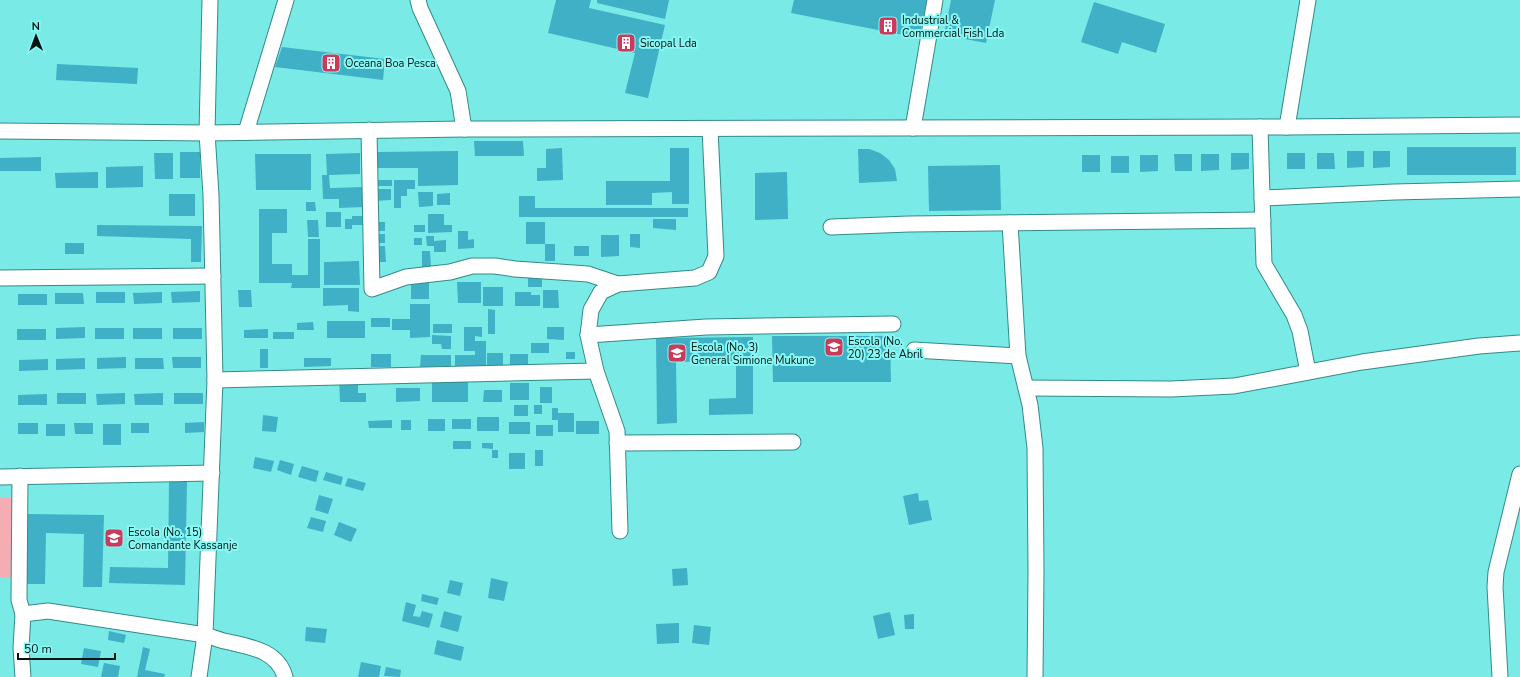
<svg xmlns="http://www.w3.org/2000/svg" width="1520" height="677" font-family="'Nunito Sans',sans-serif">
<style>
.green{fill:#f5adb4}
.building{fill:#3fb0c5}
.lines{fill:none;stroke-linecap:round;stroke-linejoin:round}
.minor-casing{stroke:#328b88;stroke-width:17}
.minor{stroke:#fff;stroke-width:15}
.labels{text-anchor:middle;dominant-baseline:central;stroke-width:4;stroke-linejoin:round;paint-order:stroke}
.poi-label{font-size:11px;fill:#001414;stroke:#87f8f4;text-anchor:start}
</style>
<rect width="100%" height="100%" fill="#7aeae7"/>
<polygon class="green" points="0,498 18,498 17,578 0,577"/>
<g class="building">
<polygon points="556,0 591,0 589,8 665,25 648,98 625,93 635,53 548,33"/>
<polygon points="597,0 669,0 665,19 597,3"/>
<polygon points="794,0 927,0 919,38 791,13"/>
<polygon points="951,0 995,0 986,43 944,35"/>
<polygon points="1094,2 1165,24 1156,53 1122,42 1118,54 1081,42"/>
<polygon points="282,47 385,59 383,80 275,67"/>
<polygon points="57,64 138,68 137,84 56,80"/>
<polygon points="474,141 523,141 524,156 475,156"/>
<rect x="1407" y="147" width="109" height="28"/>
<polygon points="562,148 563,180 537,181 537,168 546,168 546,149"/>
<polygon points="670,148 689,148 689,204 672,204 672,192 652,193 652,205 606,205 606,181 670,181"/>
<polygon points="858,149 869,149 880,153 889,160 895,169 897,181 859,183"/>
<polygon points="458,151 458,185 418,186 418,168 377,168 377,152"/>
<polygon points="1347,151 1364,151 1364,167 1347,168"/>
<polygon points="1373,151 1390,151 1390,167 1373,168"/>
<rect x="180" y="152" width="20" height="26"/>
<polygon points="154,153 173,153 173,179 155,179"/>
<polygon points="360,153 360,174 329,175 330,188 365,187 363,207 339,208 339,199 323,199 322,175 327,175 326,154"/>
<polygon points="1231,153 1249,153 1249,169 1231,170"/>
<rect x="1287" y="153" width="18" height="16"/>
<polygon points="1317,153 1334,153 1335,169 1317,169"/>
<polygon points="255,154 311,154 311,190 256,190"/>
<polygon points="1174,154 1192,154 1192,171 1175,171"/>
<polygon points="1201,154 1219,154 1219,170 1201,171"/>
<rect x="1082" y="155" width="18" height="17"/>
<polygon points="1140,155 1158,155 1158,171 1140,172"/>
<rect x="1111" y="156" width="18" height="17"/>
<polygon points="41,157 41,171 0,171 0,158"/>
<polygon points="1000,165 1001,210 929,211 928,166"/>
<polygon points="143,166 143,187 106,188 106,167"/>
<polygon points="98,172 98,188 56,188 55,173"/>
<polygon points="787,172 788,219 755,220 755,173"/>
<rect x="374" y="180" width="18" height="6"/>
<polygon points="394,180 415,180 415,189 407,189 407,196 401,196 401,208 394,208"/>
<polygon points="374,189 391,189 391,200 374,201"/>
<polygon points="418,192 433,192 433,206 419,207"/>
<polygon points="450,193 450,205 437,205 437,194"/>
<rect x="169" y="194" width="26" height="22"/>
<polygon points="519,196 535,196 535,208 688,208 688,217 519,217"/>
<polygon points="306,202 315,202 316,211 306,211"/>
<polygon points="259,209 287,209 287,233 272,233 272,264 292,264 292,275 308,275 308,239 320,239 320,288 291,288 292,283 259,283"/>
<rect x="326" y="212" width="15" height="15"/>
<polygon points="428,214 444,214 444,225 452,225 452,232 428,233"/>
<polygon points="352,216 364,216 364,225 352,225 352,229 345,229 345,219 352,219"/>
<polygon points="653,219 676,219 676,230 653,228"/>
<polygon points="307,220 318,220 319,237 308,237"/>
<rect x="378" y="222" width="7" height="9"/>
<rect x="526" y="222" width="19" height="22"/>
<polygon points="97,225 202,226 201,262 191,262 191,239 97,236"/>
<rect x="414" y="225" width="11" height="7"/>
<polygon points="458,231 468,231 468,240 474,239 474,248 458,249"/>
<rect x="378" y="234" width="7" height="9"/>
<polygon points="630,234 640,234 640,248 630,247"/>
<polygon points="601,235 619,235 619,256 601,257"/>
<polygon points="426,236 434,236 434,241 446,240 446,252 434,252 434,246 427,246"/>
<rect x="414" y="238" width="8" height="7"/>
<rect x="65" y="243" width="19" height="11"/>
<rect x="545" y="244" width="10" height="17"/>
<polygon points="378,246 385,246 386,262 378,262"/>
<rect x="574" y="246" width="15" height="10"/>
<polygon points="422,251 430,251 431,267 422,267"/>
<polygon points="359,261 360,285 324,285 324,262"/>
<rect x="528" y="274" width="14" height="13"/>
<rect x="411" y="280" width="18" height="19"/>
<polygon points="457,282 481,282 481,303 458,303"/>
<rect x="483" y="287" width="20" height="19"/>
<polygon points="323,288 359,288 359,312 348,311 348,305 323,306"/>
<polygon points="238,290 251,290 252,307 239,307"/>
<polygon points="543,290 558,290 559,308 543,308"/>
<polygon points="200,291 200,302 172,303 171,292"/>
<rect x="96" y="292" width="29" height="11"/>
<polygon points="162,292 162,303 134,304 133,293"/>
<polygon points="515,292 531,292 531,295 540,295 540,306 515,306"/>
<polygon points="55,293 83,293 84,304 55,304"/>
<rect x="18" y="294" width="29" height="11"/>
<polygon points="410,304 430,304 430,337 410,338 410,330 392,330 392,319 410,319"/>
<polygon points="488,309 495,310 495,334 488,334"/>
<rect x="371" y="318" width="19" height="9"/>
<rect x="327" y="321" width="38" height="17"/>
<polygon points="313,322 314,330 297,330 297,323"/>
<rect x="433" y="324" width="19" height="9"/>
<polygon points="85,327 85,338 56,339 56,328"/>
<polygon points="464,327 482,327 482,337 475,336 475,341 486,341 486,366 455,366 455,355 475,355 475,351 464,351"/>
<polygon points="547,327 564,327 564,340 547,339"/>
<rect x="95" y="328" width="29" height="11"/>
<rect x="133" y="328" width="29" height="11"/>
<rect x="173" y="328" width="29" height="11"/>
<rect x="17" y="329" width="29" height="11"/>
<polygon points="268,329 268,338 244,338 244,330"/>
<rect x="273" y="332" width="21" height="7"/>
<polygon points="432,335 451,336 451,349 442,349 441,344 432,344"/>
<polygon points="772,336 890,336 891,382 773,382"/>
<polygon points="753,337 753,414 709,415 709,399 736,398 736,361 676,362 677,423 657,424 656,338"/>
<rect x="531" y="343" width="18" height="10"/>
<rect x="260" y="349" width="8" height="19"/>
<rect x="566" y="352" width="9" height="7"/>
<polygon points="487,353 503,353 503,365 487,366"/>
<rect x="371" y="354" width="20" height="13"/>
<rect x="510" y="354" width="18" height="11"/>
<polygon points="421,355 451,355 451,366 420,367"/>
<polygon points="126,357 126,368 97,369 97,358"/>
<polygon points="172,357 201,357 201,368 173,368"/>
<polygon points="85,358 85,369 56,370 56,359"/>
<polygon points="135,358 163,358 164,369 135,369"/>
<polygon points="304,358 331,358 331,366 304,367"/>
<polygon points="48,359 48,370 19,371 19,360"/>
<polygon points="339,378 358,378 358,393 366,393 366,402 340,402"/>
<rect x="432" y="379" width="36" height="23"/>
<rect x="510" y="383" width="19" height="17"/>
<rect x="540" y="387" width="12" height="16"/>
<polygon points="396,388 420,388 420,401 396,402"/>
<polygon points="484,390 502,390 502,402 483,402"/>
<rect x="57" y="393" width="29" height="11"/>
<polygon points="125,393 125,404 97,405 96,394"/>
<polygon points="163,393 163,405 135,405 134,394"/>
<rect x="174" y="393" width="29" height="11"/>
<polygon points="47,394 47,405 18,405 18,395"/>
<rect x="514" y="405" width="14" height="11"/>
<rect x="534" y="405" width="8" height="9"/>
<polygon points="552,408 558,408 558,413 574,413 574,432 558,432 558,420 552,420"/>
<polygon points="263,415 278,417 276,432 262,431"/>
<rect x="477" y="417" width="22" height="14"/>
<rect x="428" y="419" width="17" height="12"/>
<rect x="452" y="419" width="19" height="10"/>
<polygon points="392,420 392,428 369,428 368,421"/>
<rect x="401" y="420" width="10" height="10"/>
<rect x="576" y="421" width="23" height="13"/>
<polygon points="204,422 204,432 185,433 185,423"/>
<rect x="509" y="422" width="21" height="12"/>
<rect x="18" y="423" width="20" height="11"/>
<polygon points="74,423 93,423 93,434 75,434"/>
<rect x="131" y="423" width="18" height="10"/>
<rect x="46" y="424" width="19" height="12"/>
<rect x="103" y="424" width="18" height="21"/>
<rect x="536" y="425" width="17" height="11"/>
<rect x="453" y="441" width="18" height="8"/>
<polygon points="482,443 493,443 493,449 482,448"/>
<rect x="492" y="450" width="6" height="8"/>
<rect x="535" y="450" width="8" height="16"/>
<rect x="509" y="453" width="16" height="16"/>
<polygon points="255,457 274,461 271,472 253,468"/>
<polygon points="280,460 294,464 291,475 277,470"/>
<polygon points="302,466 319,471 316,482 298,477"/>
<polygon points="326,472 343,477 341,485 323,480"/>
<polygon points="348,478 366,483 363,491 345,486"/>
<polygon points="169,482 187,482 185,585 109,583 110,567 168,568"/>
<polygon points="918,493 919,501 928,500 932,520 909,525 903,496"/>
<polygon points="319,495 333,499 328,514 315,510"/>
<polygon points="27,514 104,515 102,587 83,587 84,534 46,533 45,584 26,584"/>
<polygon points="311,517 326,521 323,532 307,528"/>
<polygon points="339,522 357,529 351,542 334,535"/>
<polygon points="687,568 688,585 673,586 672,569"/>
<polygon points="491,578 508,582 504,601 488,598"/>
<polygon points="450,580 463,583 460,596 447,593"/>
<polygon points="422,594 439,598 437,605 421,601"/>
<polygon points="406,602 416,605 413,616 420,617 422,611 433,614 429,628 402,621"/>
<polygon points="444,611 462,616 458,632 440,627"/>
<polygon points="890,612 895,635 878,639 873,616"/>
<polygon points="914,614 914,629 905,629 904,615"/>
<polygon points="679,623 679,643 657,644 656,624"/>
<polygon points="694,625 711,627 709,645 692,643"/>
<polygon points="306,627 327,629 325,643 305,641"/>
<polygon points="109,631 126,635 124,643 108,640"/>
<polygon points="437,640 464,647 461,661 434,654"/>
<polygon points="143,647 150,649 145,670 165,674 164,677 137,677"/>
<polygon points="84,648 101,651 98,667 81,664"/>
<polygon points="361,662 381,666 379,677 358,677"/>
<polygon points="104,663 120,666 118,677 101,677"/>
<polygon points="386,667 401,670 400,677 384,676"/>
</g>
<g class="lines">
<defs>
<g id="minor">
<polyline points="418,0 420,8 458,91 464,129"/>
<polyline points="1260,127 1264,264 1294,315 1300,331 1308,372"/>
<polyline points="1287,127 1308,0"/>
<polyline points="913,128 935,0"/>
<polyline points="369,130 372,289 406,277 450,272 472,266 495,266 515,269 588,274 618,284"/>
<polyline points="0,131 207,133 464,129 1287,127 1520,125"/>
<polyline points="246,132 286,0"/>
<polyline points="1262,198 1394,192 1520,189"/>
<polyline points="1010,223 1018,356 1030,405 1035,448 1036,571 1035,677"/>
<polyline points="831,227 909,224 1263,220"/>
<polyline points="0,278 213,276"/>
<polyline points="588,335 706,327 893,324"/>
<polyline points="914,350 1018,356"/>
<polyline points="215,380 596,371"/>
<polyline points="1026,388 1171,389 1234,386 1362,362 1479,346 1520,343"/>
<polyline points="617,443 793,442"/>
<polyline points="20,476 19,600 23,614 21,648 23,677"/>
<polyline points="0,477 212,473"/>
<polyline points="620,531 617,431 596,371 588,335 591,310 601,292 618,284 695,278 709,272 716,256 710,129"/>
<path d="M23 614 48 611 205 635C213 637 221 641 229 642 251 647 278 651 285 677"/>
<polyline points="199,677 205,635 215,380 211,195 207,133 210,0"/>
<polyline points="1500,677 1495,587 1496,572 1520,474"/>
</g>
</defs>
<use href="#minor" class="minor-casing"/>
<use href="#minor" class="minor"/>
</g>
<defs>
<symbol id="building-square" viewBox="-11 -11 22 22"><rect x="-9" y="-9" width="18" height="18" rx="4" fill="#ca3a5a" stroke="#87f8f4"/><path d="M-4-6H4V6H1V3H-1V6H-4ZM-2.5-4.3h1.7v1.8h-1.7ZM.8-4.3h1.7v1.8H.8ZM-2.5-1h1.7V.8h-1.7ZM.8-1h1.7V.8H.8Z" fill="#fff"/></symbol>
<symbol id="school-square" viewBox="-11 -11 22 22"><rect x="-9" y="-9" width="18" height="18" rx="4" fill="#ca3a5a" stroke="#87f8f4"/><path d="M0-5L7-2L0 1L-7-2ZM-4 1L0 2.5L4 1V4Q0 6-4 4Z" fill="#fff"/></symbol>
</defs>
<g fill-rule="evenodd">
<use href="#building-square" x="877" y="15" width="22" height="22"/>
<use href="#building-square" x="615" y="32" width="22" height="22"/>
<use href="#building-square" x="320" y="52" width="22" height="22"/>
<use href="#school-square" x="823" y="336" width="22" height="22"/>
<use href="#school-square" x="666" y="342" width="22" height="22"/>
<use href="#school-square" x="103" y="527" width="22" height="22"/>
</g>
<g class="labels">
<g class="poi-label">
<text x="902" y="20">Industrial &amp;<tspan x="902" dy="13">Commercial Fish Lda</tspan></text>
<text x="640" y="43">Sicopal Lda</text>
<text x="345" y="63">Oceana Boa Pesca</text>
<text x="848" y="341">Escola (No.<tspan x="848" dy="13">20) 23 de Abril</tspan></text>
<text x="691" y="347">Escola (No. 3)<tspan x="691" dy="13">General Simione Mukune</tspan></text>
<text x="128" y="532">Escola (No. 15)<tspan x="128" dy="13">Comandante Kassanje</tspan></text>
</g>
</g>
<g transform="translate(36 36) rotate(359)" stroke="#87f8f4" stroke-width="3" paint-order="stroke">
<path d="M0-3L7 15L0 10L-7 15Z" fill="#001414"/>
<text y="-6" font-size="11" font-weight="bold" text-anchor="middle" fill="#001414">N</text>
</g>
<path d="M18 653v6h97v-6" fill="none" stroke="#001414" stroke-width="2"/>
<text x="24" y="653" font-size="12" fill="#001414" stroke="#87f8f4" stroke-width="3" paint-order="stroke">50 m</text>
</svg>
